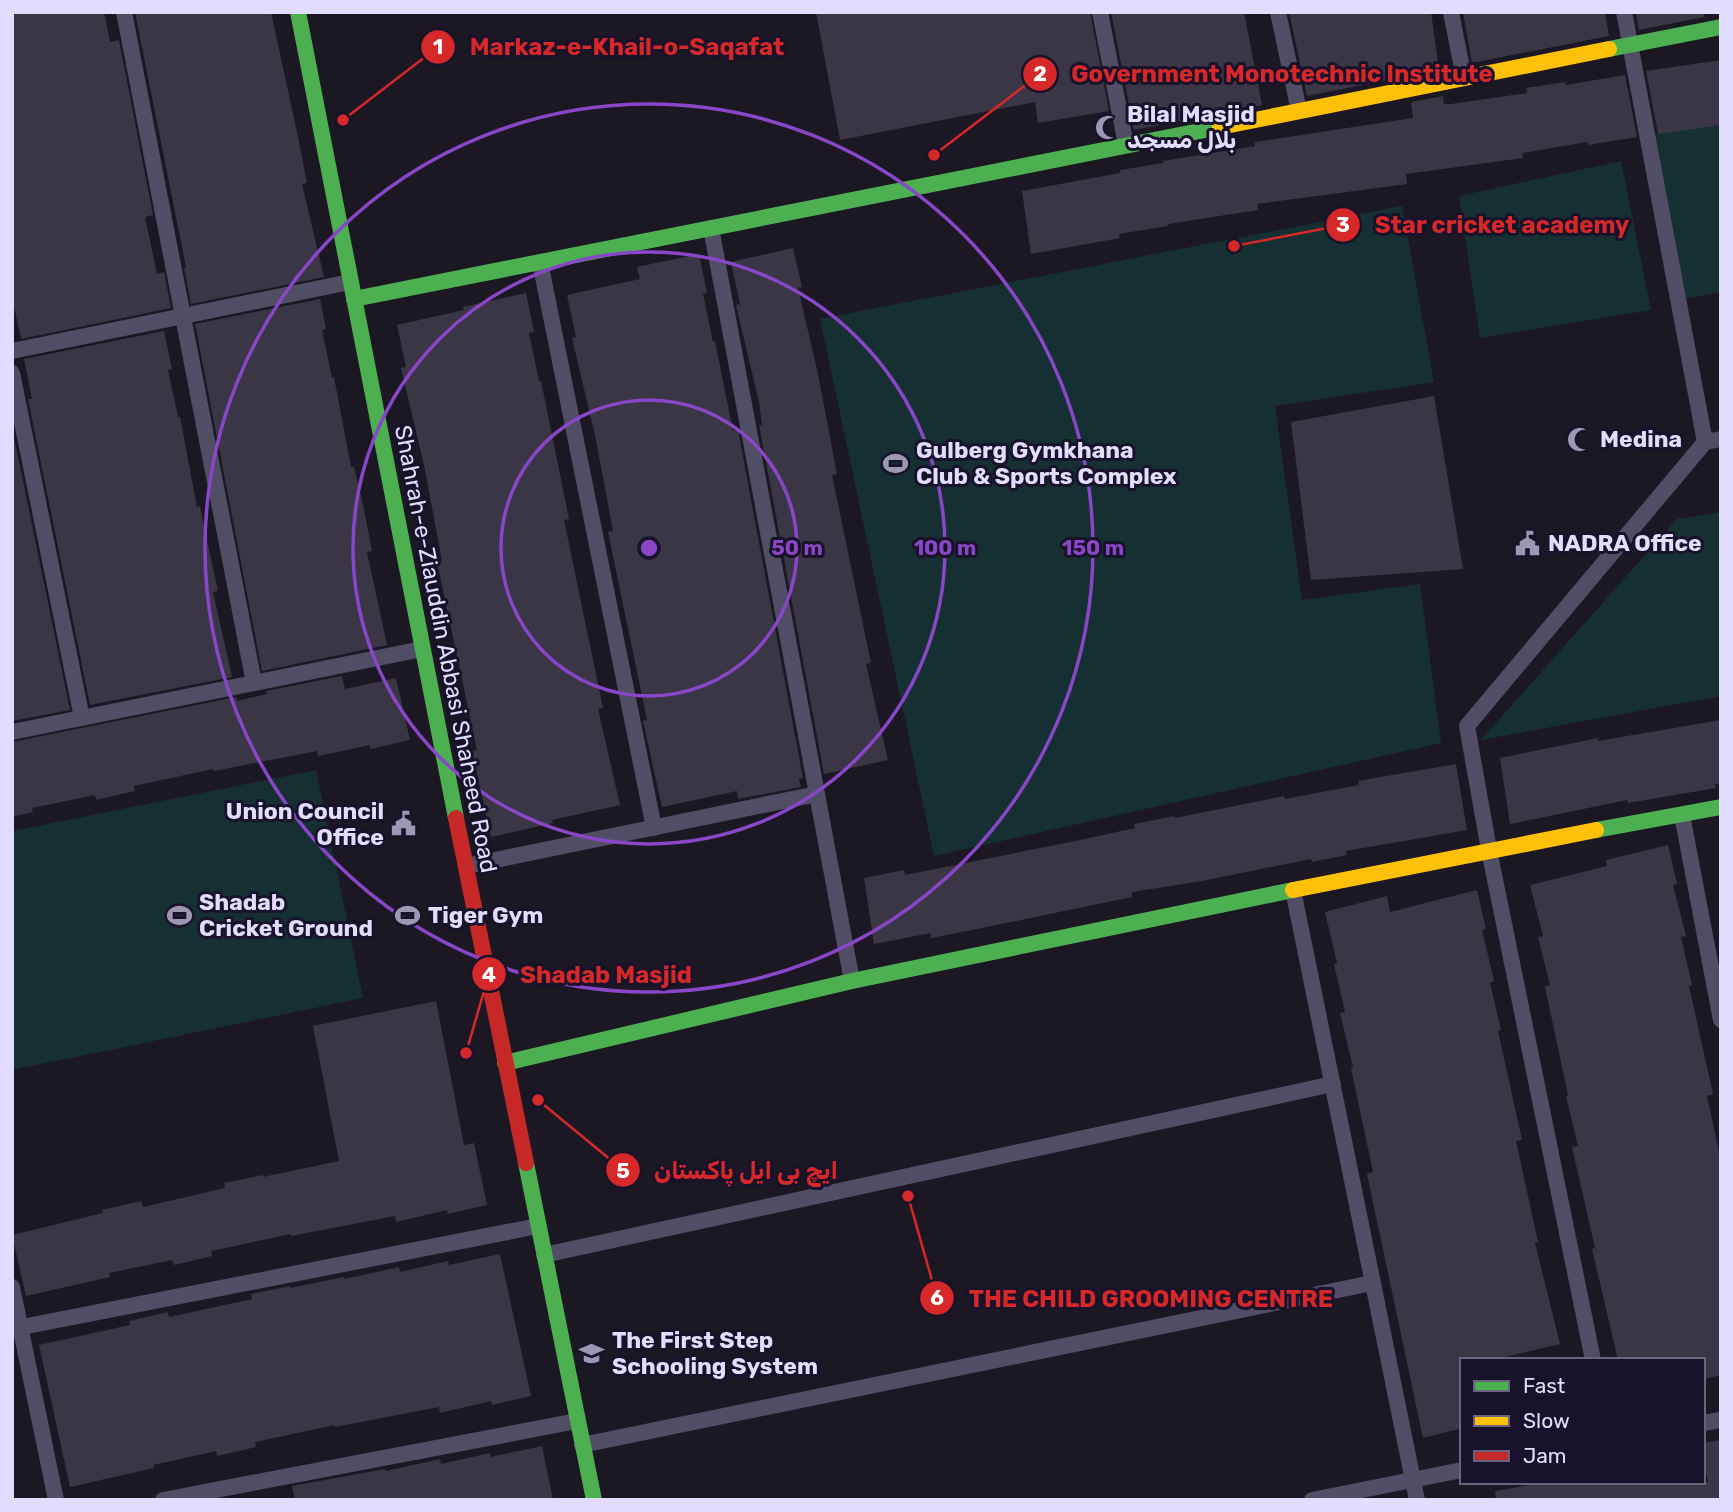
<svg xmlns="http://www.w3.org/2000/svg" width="1733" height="1512" font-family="Rubik,'Noto Naskh Arabic',sans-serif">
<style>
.green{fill:#162f32}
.building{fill:#3a3646}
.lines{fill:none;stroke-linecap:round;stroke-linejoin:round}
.street{stroke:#504d65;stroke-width:16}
.fast{stroke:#4caf50;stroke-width:16}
.slow{stroke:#ffc107;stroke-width:16}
.jam{stroke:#c62828;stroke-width:16}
.ring{fill:none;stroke:#8a46c8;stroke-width:3.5}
.labels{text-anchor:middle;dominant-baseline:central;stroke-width:6;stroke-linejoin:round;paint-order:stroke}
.poi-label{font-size:23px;font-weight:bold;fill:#e2dcfe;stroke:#18122a;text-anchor:start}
.street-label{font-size:23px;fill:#e2dcfe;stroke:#18122a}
.centre{fill:#8a46c8;stroke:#18122a;stroke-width:3.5}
.ring-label{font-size:21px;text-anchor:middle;font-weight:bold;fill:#8a46c8;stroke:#18122a;stroke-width:6;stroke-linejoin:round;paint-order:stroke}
.leader{fill:none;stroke:#d62828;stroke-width:2.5}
.callout-dot{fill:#d62828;stroke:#18122a;stroke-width:2.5}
.mark-label{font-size:21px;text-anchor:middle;font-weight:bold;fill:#fff}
.callout-label{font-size:24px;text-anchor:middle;font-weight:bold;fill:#d62828;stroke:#18122a;stroke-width:6;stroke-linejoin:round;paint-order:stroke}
</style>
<rect width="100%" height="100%" fill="#1b1824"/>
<g class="green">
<polygon points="1721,123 1721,292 1679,300 1653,135"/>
<polygon points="1621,161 1651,310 1480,338 1459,196"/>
<polygon points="1402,206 1434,382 1275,406 1302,600 1420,584 1441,743 934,856 820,319"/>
<polygon points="1721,512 1721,696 1481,740 1677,519"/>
<polygon points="316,770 363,998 12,1070 12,831"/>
</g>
<g class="building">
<polygon points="26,12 104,12 110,42 119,40 153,215 145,217 157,274 164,272 171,308 21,339 12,297 12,15"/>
<polygon points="135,12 271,12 298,137 307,183 302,184 324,277 191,304 184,268 186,267"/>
<polygon points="816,12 1090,12 1109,111 1038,123 1035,102 840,140"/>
<polygon points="1111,12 1244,12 1262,105 1134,130"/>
<polygon points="1289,12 1431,12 1439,70 1307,96"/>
<polygon points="1463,12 1605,12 1609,36 1472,63"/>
<polygon points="1636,12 1704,12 1704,17 1639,30"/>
<polygon points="1721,60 1721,125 1658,134 1646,71"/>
<polygon points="1625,75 1637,137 1588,145 1587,142 1522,153 1523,158 1406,174 1407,184 1257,204 1258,210 1168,224 1168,226 1119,234 1120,238 1031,254 1022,191 1120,173 1120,170 1163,163 1163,161 1255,146 1255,142 1413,118 1411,102 1443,96 1444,104 1451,104 1527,93 1526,88 1565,82 1566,85"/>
<polygon points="793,248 802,287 798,288 818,374 837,474 832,475 871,663 866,664 888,760 824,774 759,425 762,425 759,402 736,305 740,304 731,262"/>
<polygon points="699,254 707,293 703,294 713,342 715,341 733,431 738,430 803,778 799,779 801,787 738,799 737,791 662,807 643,721 647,720 608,532 613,531 595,435 572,338 576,337 567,295 640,279 637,267"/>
<polygon points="526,293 534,332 529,333 539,381 541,381 569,519 564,520 603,708 598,709 620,805 552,820 553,823 491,837 472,751 477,750 437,562 442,561 424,465 401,368 406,367 397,325 464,310 463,307"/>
<polygon points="320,299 326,329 322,330 332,378 334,377 351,467 354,467 363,505 372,551 367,552 387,645 262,671 195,324"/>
<polygon points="164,331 172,369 168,370 178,417 180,417 197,507 200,506 208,545 218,591 213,592 232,677 90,705 28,399 32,399 24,359"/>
<polygon points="1434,396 1463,569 1311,580 1291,422"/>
<polygon points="12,427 70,710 12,721"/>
<polygon points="342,676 345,689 396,678 410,740 370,749 370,745 318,756 317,751 214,771 213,769 134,786 135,791 96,800 95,795 32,808 33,812 12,817 12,742 236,697 237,701 267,694 266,691"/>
<polygon points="1721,720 1721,784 1715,784 1716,788 1628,803 1627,800 1510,824 1500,758 1598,738 1598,741"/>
<polygon points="1456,764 1467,830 1346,851 1347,855 1312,862 1311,859 1202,881 1132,892 1132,897 972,930 931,938 931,933 874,944 864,878 904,870 905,875 1080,840 1135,828 1134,824 1175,816 1175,818 1284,796 1285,799 1359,785 1358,781"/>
<polygon points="1668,845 1677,884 1673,885 1686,936 1681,937 1692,985 1689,986 1713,1094 1707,1096 1721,1161 1721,1375 1703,1379 1703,1360 1618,1360 1592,1249 1595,1248 1572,1147 1578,1146 1566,1096 1568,1095 1545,987 1550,985 1538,937 1543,936 1530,885 1607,866 1606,860"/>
<polygon points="1477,890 1486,929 1482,930 1494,981 1490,983 1501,1030 1498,1031 1522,1140 1516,1141 1538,1242 1535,1243 1560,1344 1493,1360 1462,1360 1462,1428 1423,1438 1367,1174 1373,1172 1351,1068 1353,1067 1340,1013 1345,1012 1334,964 1337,963 1325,912 1387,896 1390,912"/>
<polygon points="436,1001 464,1145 474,1143 487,1205 448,1214 447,1210 396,1222 395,1216 291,1236 291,1234 211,1251 212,1256 174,1265 172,1260 109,1273 110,1277 26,1296 12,1235 103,1213 102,1210 141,1201 143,1207 225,1188 224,1183 263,1175 263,1177 339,1161 313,1026"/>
<polygon points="500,1254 531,1396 492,1405 491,1401 440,1413 439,1407 335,1427 335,1425 255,1442 256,1447 217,1456 216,1451 153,1465 154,1468 70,1487 39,1345 130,1325 129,1321 168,1312 169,1317 252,1299 251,1294 290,1286 290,1288 344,1277 344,1279 399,1267 400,1272 448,1261 449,1265"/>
<polygon points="1721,1440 1721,1500 1496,1500 1495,1491 1547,1482 1708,1482 1703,1459 1703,1443"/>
<polygon points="542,1446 553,1500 295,1500 292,1486 385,1469 386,1471 440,1459 441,1464 490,1453 490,1457"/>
</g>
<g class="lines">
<g class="street">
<polyline points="124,12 254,683"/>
<polyline points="1100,12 1126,145"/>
<polyline points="1278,12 1299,111"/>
<polyline points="1451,12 1464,78"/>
<polyline points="1624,12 1705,442"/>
<polyline points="711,228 852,981"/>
<polyline points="540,262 654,828"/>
<polyline points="12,351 350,282"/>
<polyline points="12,373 82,718"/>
<polyline points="12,732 422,649"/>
<polyline points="1682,815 1721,1020"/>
<polyline points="466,866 817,794"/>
<polyline points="1293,890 1417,1500"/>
<polyline points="544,1255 1333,1084"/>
<polyline points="12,1287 56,1500"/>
<polyline points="12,1329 538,1226"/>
<polyline points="1593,1360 1489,850 1467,726 1705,442 1721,439"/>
<polyline points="1703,1423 1721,1420"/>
<polyline points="582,1445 1372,1283"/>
<polyline points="163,1500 577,1421"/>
<polyline points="1312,1500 1462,1470"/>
</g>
<g class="fast">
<polyline points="298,12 456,818"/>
<polyline points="1609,49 1721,27"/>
<polyline points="354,299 1220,127"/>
<polyline points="1596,830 1721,807"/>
<polyline points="505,1063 852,981 1293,890"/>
<polyline points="526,1163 594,1500"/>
</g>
<g class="slow">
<polyline points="1220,127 1609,49"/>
<polyline points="1293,890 1596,830"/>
</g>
<polyline class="jam" points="456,818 526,1163"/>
</g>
<g class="ring">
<circle cx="649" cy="548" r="148"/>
<circle cx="649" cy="548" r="296"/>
<circle cx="649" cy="548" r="444"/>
</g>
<defs>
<symbol id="mosque-bare" viewBox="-9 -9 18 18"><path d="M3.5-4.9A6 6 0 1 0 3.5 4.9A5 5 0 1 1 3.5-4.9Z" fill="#9c97b2" stroke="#18122a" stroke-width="2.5" paint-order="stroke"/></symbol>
<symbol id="stadium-bare" viewBox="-9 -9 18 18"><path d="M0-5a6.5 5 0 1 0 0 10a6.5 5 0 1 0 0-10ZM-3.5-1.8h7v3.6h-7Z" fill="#9c97b2" stroke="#18122a" stroke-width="2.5" paint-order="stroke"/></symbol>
<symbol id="civic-bare" viewBox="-9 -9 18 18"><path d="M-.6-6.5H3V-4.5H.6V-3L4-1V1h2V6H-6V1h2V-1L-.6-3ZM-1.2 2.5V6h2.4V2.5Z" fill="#9c97b2" stroke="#18122a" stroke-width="2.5" paint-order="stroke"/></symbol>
<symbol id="school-bare" viewBox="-9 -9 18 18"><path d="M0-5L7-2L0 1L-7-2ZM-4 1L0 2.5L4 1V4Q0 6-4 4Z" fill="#9c97b2" stroke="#18122a" stroke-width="2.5" paint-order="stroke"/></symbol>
</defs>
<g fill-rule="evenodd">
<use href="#mosque-bare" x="1090" y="110" width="35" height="35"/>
<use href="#mosque-bare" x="1562" y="422" width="35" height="35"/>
<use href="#stadium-bare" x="878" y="446" width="35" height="35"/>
<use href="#civic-bare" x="1510" y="526" width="35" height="35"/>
<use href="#civic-bare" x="386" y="806" width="35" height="35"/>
<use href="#stadium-bare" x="162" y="898" width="35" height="35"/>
<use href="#stadium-bare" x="390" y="898" width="35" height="35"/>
<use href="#school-bare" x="574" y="1336" width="35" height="35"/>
</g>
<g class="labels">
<g class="poi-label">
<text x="1127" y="114">Bilal Masjid<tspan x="1127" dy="26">بلال مسجد</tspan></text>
<text x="1600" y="439">Medina</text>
<text x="916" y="450">Gulberg Gymkhana<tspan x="916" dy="26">Club &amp; Sports Complex</tspan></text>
<text x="1548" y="543">NADRA Office</text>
<text x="384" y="811" text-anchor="end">Union Council<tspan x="384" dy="26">Office</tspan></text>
<text x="199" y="902">Shadab<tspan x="199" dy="26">Cricket Ground</tspan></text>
<text x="428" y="915">Tiger Gym</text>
<text x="612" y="1340">The First Step<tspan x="612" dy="26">Schooling System</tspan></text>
</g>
<g class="street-label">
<text transform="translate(446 649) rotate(79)">Shahrah-e-Ziauddin Abbasi Shaheed Road</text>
</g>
</g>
<circle cx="649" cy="548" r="10" class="centre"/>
<g class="ring-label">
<text x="797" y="555">50 m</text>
<text x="945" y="555">100 m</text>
<text x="1093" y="555">150 m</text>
</g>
<path class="leader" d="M343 120L438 47M934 155L1040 74M1234 246L1343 225M466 1053L489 974M538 1100L623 1170M908 1196L937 1298"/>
<g class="callout-dot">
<circle cx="343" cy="120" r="7"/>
<circle cx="934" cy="155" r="7"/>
<circle cx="1234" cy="246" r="7"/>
<circle cx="466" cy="1053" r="7"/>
<circle cx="538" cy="1100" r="7"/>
<circle cx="908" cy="1196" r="7"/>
<circle cx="438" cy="47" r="18"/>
<circle cx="1040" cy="74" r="18"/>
<circle cx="1343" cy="225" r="18"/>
<circle cx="489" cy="974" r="18"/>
<circle cx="623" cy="1170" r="18"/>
<circle cx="937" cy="1298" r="18"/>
</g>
<g class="mark-label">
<text x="438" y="54">1</text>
<text x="1040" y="81">2</text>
<text x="1343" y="232">3</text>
<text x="489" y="982">4</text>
<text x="623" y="1178">5</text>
<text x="937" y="1305">6</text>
</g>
<g class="callout-label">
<text x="627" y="55">Markaz-e-Khail-o-Saqafat</text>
<text x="1282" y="82">Government Monotechnic Institute</text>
<text x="1502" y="233">Star cricket academy</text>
<text x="606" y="983">Shadab Masjid</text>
<text x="746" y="1179">ایچ بی ایل پاکستان</text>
<text x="1151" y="1307">THE CHILD GROOMING CENTRE</text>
</g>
<rect width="1733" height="1512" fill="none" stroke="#e2dcfe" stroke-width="28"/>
<rect x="1460" y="1358" width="245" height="126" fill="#18122a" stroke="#69637f" stroke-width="2"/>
<rect x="1474" y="1381" width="35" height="10" fill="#4caf50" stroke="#69637f" stroke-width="2"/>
<text x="1523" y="1393" font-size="21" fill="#e2dcfe">Fast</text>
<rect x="1474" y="1416" width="35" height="10" fill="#ffc107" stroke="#69637f" stroke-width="2"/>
<text x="1523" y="1428" font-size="21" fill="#e2dcfe">Slow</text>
<rect x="1474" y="1451" width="35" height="10" fill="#c62828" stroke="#69637f" stroke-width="2"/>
<text x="1523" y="1463" font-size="21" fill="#e2dcfe">Jam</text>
</svg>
